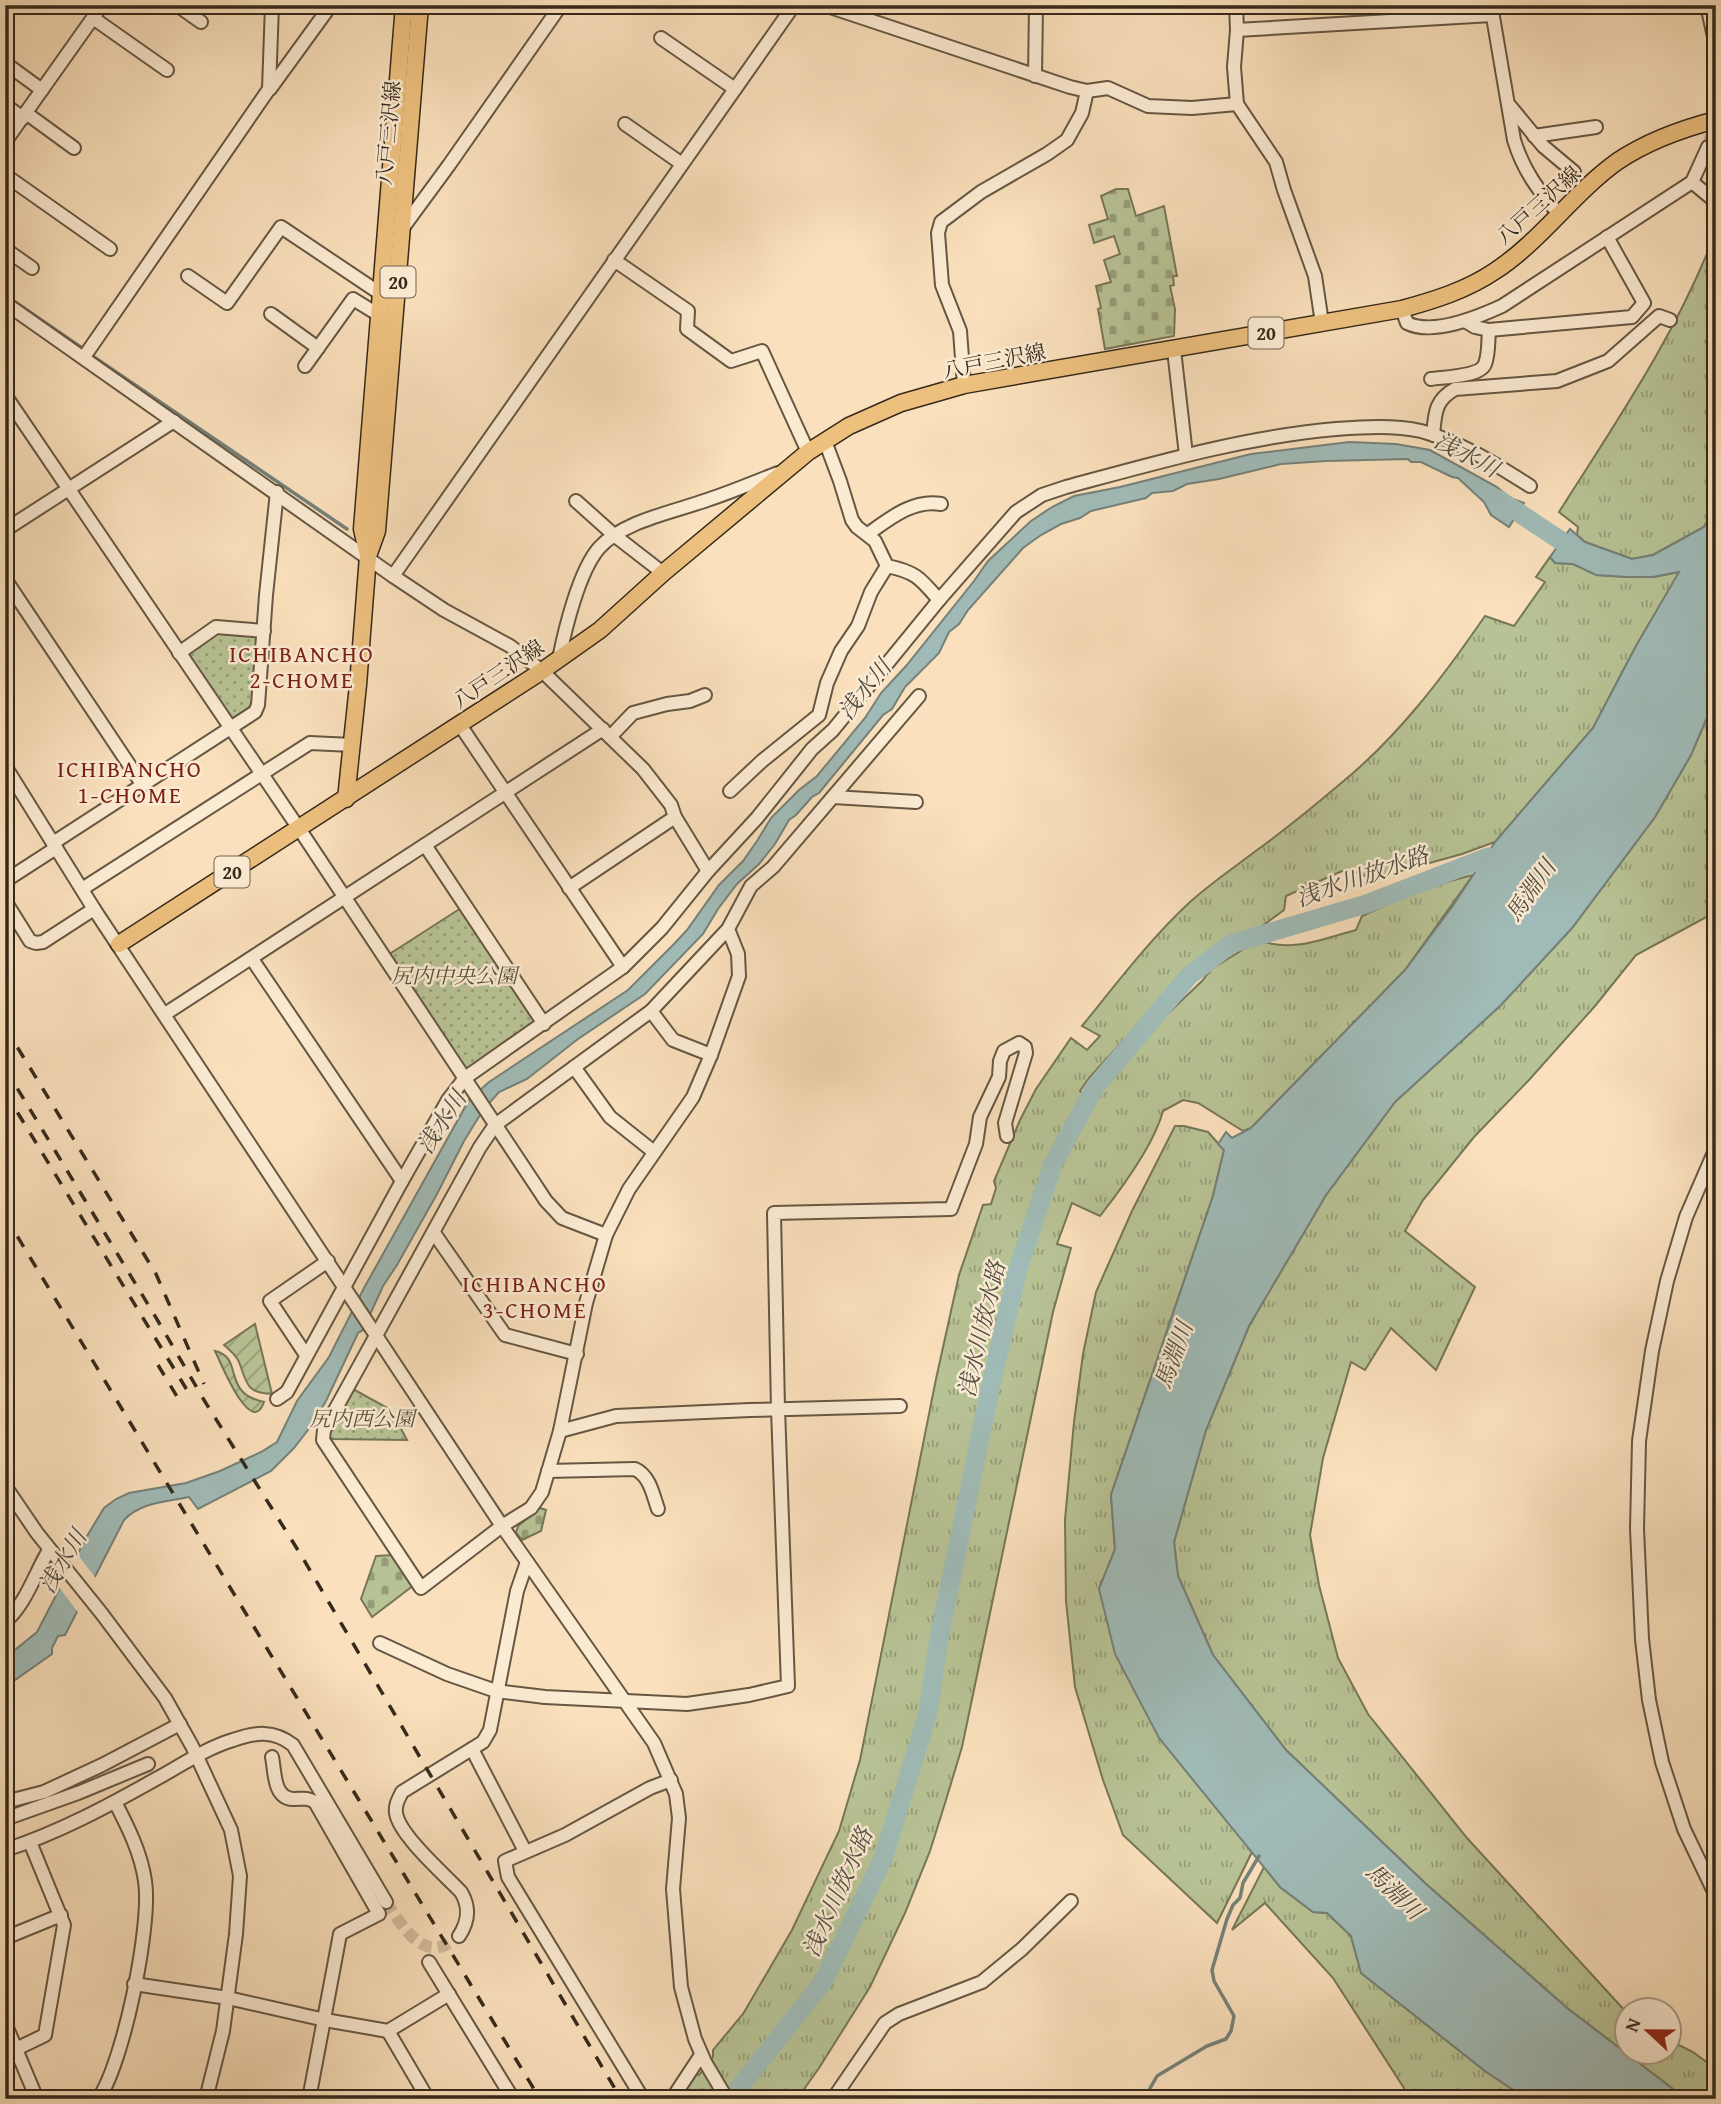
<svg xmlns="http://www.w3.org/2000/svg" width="1721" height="2104" font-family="'Gentium Book Plus','Noto Serif JP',serif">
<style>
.grass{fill:url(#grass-tufts);stroke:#767658;stroke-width:2}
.cemetery{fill:url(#cemetery-stones);stroke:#767658;stroke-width:2}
.park{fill:url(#park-dots);stroke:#767658;stroke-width:2}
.garden{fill:url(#garden-furrows);stroke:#767658;stroke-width:2}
.water{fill:#a0bbb7;stroke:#758179;stroke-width:2}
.pier{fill:#fae0bc}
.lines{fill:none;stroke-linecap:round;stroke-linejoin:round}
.stream{stroke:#758179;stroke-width:3.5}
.river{stroke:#a0bbb7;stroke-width:19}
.minor-tunnel{stroke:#d3bb9c;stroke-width:12;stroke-dasharray:12 6;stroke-linecap:butt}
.minor-casing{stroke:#665743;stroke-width:16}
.major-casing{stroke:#35291b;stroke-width:19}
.minor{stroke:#fcebd3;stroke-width:12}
.major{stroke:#edc07e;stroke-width:16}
.rail{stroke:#35291b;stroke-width:3.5;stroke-dasharray:12 12;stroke-linecap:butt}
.labels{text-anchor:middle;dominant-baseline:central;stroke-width:5;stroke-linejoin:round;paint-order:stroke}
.shield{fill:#fcebd3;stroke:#716352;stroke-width:2}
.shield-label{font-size:19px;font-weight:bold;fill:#35291b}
.street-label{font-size:21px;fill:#35291b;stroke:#fcebd3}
.park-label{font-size:21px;font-style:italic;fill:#56503a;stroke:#fcebd3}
.water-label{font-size:23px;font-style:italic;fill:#504e42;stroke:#fcebd3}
.neighbourhood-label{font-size:23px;letter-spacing:2px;fill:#7a1f14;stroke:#fcebd3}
</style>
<defs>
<pattern id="grass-tufts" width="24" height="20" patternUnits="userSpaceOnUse" patternTransform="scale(1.75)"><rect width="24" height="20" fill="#b8c395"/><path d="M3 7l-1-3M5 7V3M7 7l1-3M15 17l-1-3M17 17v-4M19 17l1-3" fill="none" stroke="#969e79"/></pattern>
<pattern id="cemetery-stones" width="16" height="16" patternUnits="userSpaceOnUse" patternTransform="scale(1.75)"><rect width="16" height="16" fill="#b8c395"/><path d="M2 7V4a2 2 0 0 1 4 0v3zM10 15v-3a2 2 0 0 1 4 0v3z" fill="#969e79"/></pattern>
<pattern id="park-dots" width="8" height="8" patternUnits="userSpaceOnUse" patternTransform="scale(1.75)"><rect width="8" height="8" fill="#b8c395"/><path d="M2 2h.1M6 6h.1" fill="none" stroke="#969e79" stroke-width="1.8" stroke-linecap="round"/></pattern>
<pattern id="garden-furrows" width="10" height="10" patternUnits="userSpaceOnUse" patternTransform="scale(1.75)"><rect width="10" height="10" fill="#b8c395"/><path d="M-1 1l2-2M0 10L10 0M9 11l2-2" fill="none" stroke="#969e79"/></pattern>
</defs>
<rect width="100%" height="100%" fill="#fae0bc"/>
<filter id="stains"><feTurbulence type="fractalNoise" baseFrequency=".00286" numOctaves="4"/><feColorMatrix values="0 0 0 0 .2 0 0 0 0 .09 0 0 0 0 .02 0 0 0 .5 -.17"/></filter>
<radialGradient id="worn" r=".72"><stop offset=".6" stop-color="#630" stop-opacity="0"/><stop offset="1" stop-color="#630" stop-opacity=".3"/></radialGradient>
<g class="grass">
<path d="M1716 231V505L1704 527 1653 555 1632 559 1585 542 1577 535 1578 527 1559 512C1616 422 1678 332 1716 231Z"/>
<path d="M1550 557 1555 563 1573 564 1597 575 1627 577H1653L1680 572 1636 646 1593 728 1495 842 1462 854 1372 879 1359 873 1342 871 1286 896 1284 910 1261 927 1221 943 1186 972 1089 1078 1080 1091 1093 1101 1155 1026 1203 980 1210 970 1258 940C1293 953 1322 939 1356 930L1362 916C1398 899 1434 884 1473 875L1405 970 1251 1128 1243 1131 1198 1103 1183 1100 1163 1111C1154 1145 1122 1188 1100 1216L1072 1203 1057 1244 1071 1248 1053 1312 962 1747 946 1800 930 1851 905 1913 870 1987 819 2068 797 2099H680L694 2074 699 2075 713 2057V2050L743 2014 792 1930 839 1831 860 1760 936 1379 959 1275 983 1205 991 1204 996 1188 994 1181 1020 1120 1036 1089 1071 1038 1087 1050 1100 1036 1082 1026C1117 983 1150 939 1190 902 1211 883 1235 867 1257 850 1286 829 1313 807 1340 784 1398 737 1443 677 1485 616L1514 626 1545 582 1536 577Z"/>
<polygon points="1716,696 1716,919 1710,915 1636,955 1595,1006 1529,1080 1474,1137 1423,1200 1405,1231 1475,1287 1436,1370 1391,1328 1365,1370 1351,1362 1323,1458 1310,1535 1319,1585 1338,1658 1368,1714 1467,1838 1626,2012 1626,2052 1668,2052 1669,2040 1693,2052 1716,2069 1716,2099 1686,2099 1567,2008 1426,1884 1286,1750 1213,1655 1178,1576 1174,1542 1206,1430 1249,1326 1326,1195 1395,1102 1501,1005 1572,928 1655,817 1691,755"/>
<polygon points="1175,1126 1184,1126 1208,1132 1224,1150 1213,1196 1111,1495 1115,1549 1099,1589 1236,1831 1252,1852 1217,1923 1123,1835 1103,1780 1075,1687 1066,1601 1065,1520 1074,1422 1083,1354 1096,1292 1132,1211"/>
<polygon points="1264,1867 1280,1887 1313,1912 1327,1913 1351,1936 1361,1973 1485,2071 1527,2099 1411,2099 1333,1978 1265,1903 1232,1930"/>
</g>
<g class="cemetery">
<polygon points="1116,189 1128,189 1136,216 1164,206 1177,276 1173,276 1174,285 1170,286 1175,309 1174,336 1105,349 1098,309 1101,308 1096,286 1111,282 1104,260 1120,254 1114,236 1094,243 1089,225 1108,219 1101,196"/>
<polygon points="540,1508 546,1510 541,1531 522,1540 516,1533 518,1526"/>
<polygon points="394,1555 414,1585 372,1617 361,1599 376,1556"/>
</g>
<g class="park">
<polygon points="216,630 256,633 258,637 253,701 251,706 232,719 229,718 187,654"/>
<polygon points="461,908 538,1023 467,1071 388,955"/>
<polygon points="353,1389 391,1410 407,1440 330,1439 328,1434"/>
</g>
<g class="garden">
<path d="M255 1324 272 1394C245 1393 247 1382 239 1362 236 1355 230 1350 224 1345Z"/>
<path d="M215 1351C238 1356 229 1379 243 1392 248 1398 257 1400 264 1402 251 1439 220 1361 215 1351Z"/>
</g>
<g class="water">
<path d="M1349 442 1396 444 1430 450 1497 487 1510 498 1524 503 1509 527 1491 515 1484 502 1458 478 1452 477 1421 462H1411L1408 459 1326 461 1281 464 1219 479 1187 484 1173 491 1152 493 1146 498 1091 511 1080 518 1061 524 1041 535 1023 548 968 610 959 624 949 632 939 653 905 687 892 709 883 715 819 793 812 797 796 815 789 820 775 844 759 864 737 884 718 909 703 934 645 994 578 1039 527 1079 499 1092 492 1100 480 1115 464 1141 437 1194 397 1265 383 1286 363 1330 358 1333 326 1401 311 1426 294 1448 271 1471 198 1509 189 1497C166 1502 141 1502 124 1520L65 1635 58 1636 52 1648V1654L5 1687V1658L37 1632 87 1536 104 1508 116 1499 129 1493 186 1483 220 1471 261 1452 277 1442 297 1401 329 1357 364 1288 469 1100 489 1082 628 990 674 944 687 930 719 885 743 861 757 841 771 818 799 790 817 776 865 718 881 693 906 666 974 581 988 561 1031 521 1052 507 1074 496 1120 487 1251 454Z"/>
<polygon points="1716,505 1716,696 1691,755 1655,817 1572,928 1501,1005 1395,1102 1326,1195 1249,1326 1206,1430 1174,1542 1178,1576 1213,1655 1286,1750 1426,1884 1567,2008 1686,2099 1527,2099 1485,2071 1361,1973 1351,1936 1327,1913 1313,1912 1280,1887 1159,1738 1115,1654 1099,1589 1115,1549 1111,1495 1213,1196 1224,1150 1218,1144 1226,1132 1232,1138 1251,1128 1405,970 1452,907 1495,842 1593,728 1636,646 1679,572 1653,577 1627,577 1596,575 1573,564 1555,563 1550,557 1570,529 1585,542 1632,559 1653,555 1704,527"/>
</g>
<polygon class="pier" points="75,1551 98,1581 80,1615 58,1586"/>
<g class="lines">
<g class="stream">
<polyline points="5,295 85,350"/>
<polyline points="91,355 347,529"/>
<polyline points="1144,2099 1157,2076 1207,2046 1226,2039 1231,2031 1234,2016 1214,1981 1212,1970 1227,1919 1233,1905 1240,1898 1243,1883 1259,1856"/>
</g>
<g class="river">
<polyline points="1498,499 1581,554"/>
<polyline points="730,2099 823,1982 883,1859 928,1713 939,1638 990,1389 1018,1269 1053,1164 1095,1087 1189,976 1231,944 1366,904 1488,857 1508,858"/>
</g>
<g class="minor-tunnel">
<polyline points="1708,147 1716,114"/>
<path d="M386 1902C404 1928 425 1967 459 1936"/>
</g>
<defs>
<g id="minor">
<polyline points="177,5 201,22"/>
<polyline points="824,5 1070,87 1087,91 1108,88 1148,106 1192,108 1237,104"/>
<polyline points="1236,5 1237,30 1234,67 1237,104 1276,162 1284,190 1315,276 1322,323"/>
<path d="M1491 5 1514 140C1523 170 1539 192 1560 215"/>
<polyline points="1707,5 1716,46"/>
<polyline points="93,18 167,70"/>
<polyline points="1237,30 1492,15"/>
<polyline points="661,38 735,89"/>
<polyline points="5,63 42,90"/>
<polyline points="1035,76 1036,5"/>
<polyline points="270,89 331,5"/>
<polyline points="5,105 23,118"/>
<polyline points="1510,106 1543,146 1574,172"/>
<polyline points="26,113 74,148"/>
<polyline points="625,124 682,164"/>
<polyline points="1534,136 1596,127"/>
<polyline points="5,142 102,5"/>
<polyline points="5,175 110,249"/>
<polyline points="1692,182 1716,202"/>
<polyline points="402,229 449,165 561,5"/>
<polyline points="5,249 32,268"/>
<polyline points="614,260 688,311 687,329 731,361 762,351 808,452"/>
<polyline points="188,276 227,303 281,227 381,294"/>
<polyline points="5,303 393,576 444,610 510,646 542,671 643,769 671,805 675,817 708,871"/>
<path d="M1402 309 1407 323C1433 336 1478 317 1502 306L1692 182 1708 147"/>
<polyline points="271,314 318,348"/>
<polyline points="1465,321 1475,327 1489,330 1632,317 1644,303 1607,237"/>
<polyline points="1174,350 1186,455"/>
<polyline points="84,357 269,89 272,5"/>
<polyline points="305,366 353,299 379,315"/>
<path d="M1431 379C1443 377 1480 377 1485 364 1489 354 1488 340 1489 330"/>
<polyline points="964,385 960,331 942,285 938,233 941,222 981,192 1047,154 1067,140 1082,113 1087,91"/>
<polyline points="5,395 306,839 546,1201 562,1218 606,1235"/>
<path d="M1433 435C1435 413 1435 400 1455 389L1557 381 1608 361 1659 316 1670 320"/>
<path d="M825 441 840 481 852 520 857 527 875 541 887 566C916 572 920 578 939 600"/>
<polyline points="576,501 614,535 663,573"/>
<polyline points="5,530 174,421"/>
<path d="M868 534C889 519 913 499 941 504"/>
<polyline points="393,576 794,5"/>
<polyline points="5,579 142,784"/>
<polyline points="179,653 216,627 264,631"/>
<path d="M559 659C565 629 579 571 599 548 623 521 674 512 707 500 731 492 755 482 778 473"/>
<polyline points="460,725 623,967"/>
<polyline points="610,737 633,713 667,704 690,701 705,695"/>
<polyline points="5,766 94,909 502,1526 654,1743 676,1794 679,1818 673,1889 681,1987 695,2039 705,2062 727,2099"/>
<polyline points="730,791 762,761 819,715 827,683 841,651 858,626 871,592 887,566"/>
<polyline points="833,797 916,802"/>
<polyline points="53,843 255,712 258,705 266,595 277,492"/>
<polyline points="425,845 544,1024"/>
<polyline points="5,881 56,848"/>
<polyline points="569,888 675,817"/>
<polyline points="82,889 310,743 352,745"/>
<polyline points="5,901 30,941 36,943 43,942 94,909"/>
<polyline points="728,929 738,954 739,976 711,1055 693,1097 629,1189 606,1235 586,1303 560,1431 542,1492 531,1508 502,1526 421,1588 323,1440 324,1430 480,1147 495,1125 651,1011 728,929 751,886 773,867 919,696"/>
<path d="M252 959 402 1181 448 1100 465 1078 623 967 662 928 708 871 757 818 812 749 833 730 939 600 1016 512 1042 495 1066 487C1155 463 1244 437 1336 429 1363 427 1394 425 1421 431 1459 441 1497 465 1530 486"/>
<polyline points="651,1011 673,1040 711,1055"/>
<polyline points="165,1014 603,729"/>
<polyline points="574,1067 610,1117 654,1152"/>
<polyline points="1716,1148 1686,1217 1667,1281 1652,1351 1639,1441 1637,1529 1642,1639 1649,1700 1662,1762 1684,1829 1716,1896"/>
<polyline points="434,1233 505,1335 577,1354"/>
<polyline points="306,1355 270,1301 328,1261"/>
<polyline points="277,1399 287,1392 402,1181"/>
<polyline points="560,1431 616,1416 750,1410 900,1406"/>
<path d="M548 1471 635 1469C650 1476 653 1495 658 1509"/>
<polyline points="5,1486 37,1533 102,1614 165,1698 192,1746 231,1830 240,1876 236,1934 223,2031 206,2099"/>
<path d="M5 1622C26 1604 35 1573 49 1550"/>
<polyline points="380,1643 447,1674 496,1691 545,1697 687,1704 749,1695 788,1686 778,1409 774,1213 951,1209 976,1144 980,1117 999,1077 1000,1061 1004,1051 1019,1043 1025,1047 1026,1053 1005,1123 1007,1136"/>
<polyline points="472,1749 525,1851"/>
<path d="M272 1757C275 1771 273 1798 293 1799 302 1799 307 1797 315 1802L379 1914 340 1934 309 2099"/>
<polyline points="5,1802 44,1792 102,1765 180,1724"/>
<polyline points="5,1819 78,1793 148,1764"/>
<path d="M5 1850C58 1833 108 1806 156 1779 180 1766 206 1748 233 1740 255 1732 274 1730 293 1745L386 1902"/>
<path d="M459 1936C469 1921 470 1907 461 1892 445 1875 399 1835 396 1813 395 1805 398 1800 402 1792L483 1742 490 1730 517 1591 527 1562"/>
<polyline points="5,1938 61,1915"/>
<polyline points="429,1962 513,2099"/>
<polyline points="134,1984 228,1998 325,2020 388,2031 449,1994"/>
<polyline points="5,2023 37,2099"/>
<polyline points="388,2031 428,2099"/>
<polyline points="16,2049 45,2035 64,1925 30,1842"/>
<path d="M98 2099C123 2065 152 1924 145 1881 141 1853 128 1827 115 1802"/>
<polyline points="643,2099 508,1877 505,1861 565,1835 650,1788 671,1780"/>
<polyline points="672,2099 701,2055"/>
<polyline points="833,2099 885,2023 899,2014 982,1982 1022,1949 1071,1901"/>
</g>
<g id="major">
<polyline points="368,556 377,531 420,5"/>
<polyline points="346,799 358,685 368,556 362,529 404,5"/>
<path d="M119 944 542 671 600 630 663 573 808 452 849 426 901 403 964 385 1402 309C1435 300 1467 290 1495 271 1541 241 1573 193 1618 161 1648 141 1681 129 1716 120"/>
</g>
</defs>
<use href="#minor" class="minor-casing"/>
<use href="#major" class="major-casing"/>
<use href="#minor" class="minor"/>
<use href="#major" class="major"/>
<g class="rail">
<polyline points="5,1027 156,1274 204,1384"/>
<polyline points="5,1068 158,1321 204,1400 301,1555 621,2099"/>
<polyline points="5,1092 187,1390"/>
<polyline points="5,1216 540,2099"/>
<polyline points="158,1365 181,1403"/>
</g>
</g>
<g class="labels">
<g class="shield">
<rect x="380.5" y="266.5" width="35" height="31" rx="5"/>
<rect x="1248.5" y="317.5" width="35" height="31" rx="5"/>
<rect x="214.5" y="856.5" width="35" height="31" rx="5"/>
</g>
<g class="shield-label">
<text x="398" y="282">20</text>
<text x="1266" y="333">20</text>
<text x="232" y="872">20</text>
</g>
<g class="street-label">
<text transform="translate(388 133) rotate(-85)">八戸三沢線</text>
<text transform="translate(1538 205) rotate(-42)">八戸三沢線</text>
<text transform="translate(994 361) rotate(-11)">八戸三沢線</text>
<text transform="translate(498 674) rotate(-34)">八戸三沢線</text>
</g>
<g class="park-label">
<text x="454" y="975">尻内中央公園</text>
<text x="362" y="1418">尻内西公園</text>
</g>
<g class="water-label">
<text transform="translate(1467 454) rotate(28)">浅水川</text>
<text transform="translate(864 689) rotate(-51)">浅水川</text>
<text transform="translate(1362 876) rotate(-19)">浅水川放水路</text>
<text transform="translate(1530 890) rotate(-55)">馬淵川</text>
<text transform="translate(441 1122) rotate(-57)">浅水川</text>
<text transform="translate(981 1329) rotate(-77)">浅水川放水路</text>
<text transform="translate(1173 1355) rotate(-70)">馬淵川</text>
<text transform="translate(62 1561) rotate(-59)">浅水川</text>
<text transform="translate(1395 1891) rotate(44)">馬淵川</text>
<text transform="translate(837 1892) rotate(-66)">浅水川放水路</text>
</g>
<g class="neighbourhood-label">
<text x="302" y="653">ICHIBANCHO<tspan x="302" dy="26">2-CHOME</tspan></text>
<text x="130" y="768">ICHIBANCHO<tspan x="130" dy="26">1-CHOME</tspan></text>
<text x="535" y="1283">ICHIBANCHO<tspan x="535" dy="26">3-CHOME</tspan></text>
</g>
</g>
<rect width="1721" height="2104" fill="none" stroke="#fae0bc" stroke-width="28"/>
<rect x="7" y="7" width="1707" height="2090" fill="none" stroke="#35291b" stroke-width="3.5"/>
<rect x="14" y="14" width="1693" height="2076" fill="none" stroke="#35291b" stroke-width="2"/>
<g transform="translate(1648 2031) rotate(292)"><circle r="33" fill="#fcebd3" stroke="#ac9d89" stroke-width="2"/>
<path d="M0-5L12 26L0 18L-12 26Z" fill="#8f2418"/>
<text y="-10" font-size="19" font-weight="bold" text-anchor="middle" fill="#35291b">N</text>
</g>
<rect width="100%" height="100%" filter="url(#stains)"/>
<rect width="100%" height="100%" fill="url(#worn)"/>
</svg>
